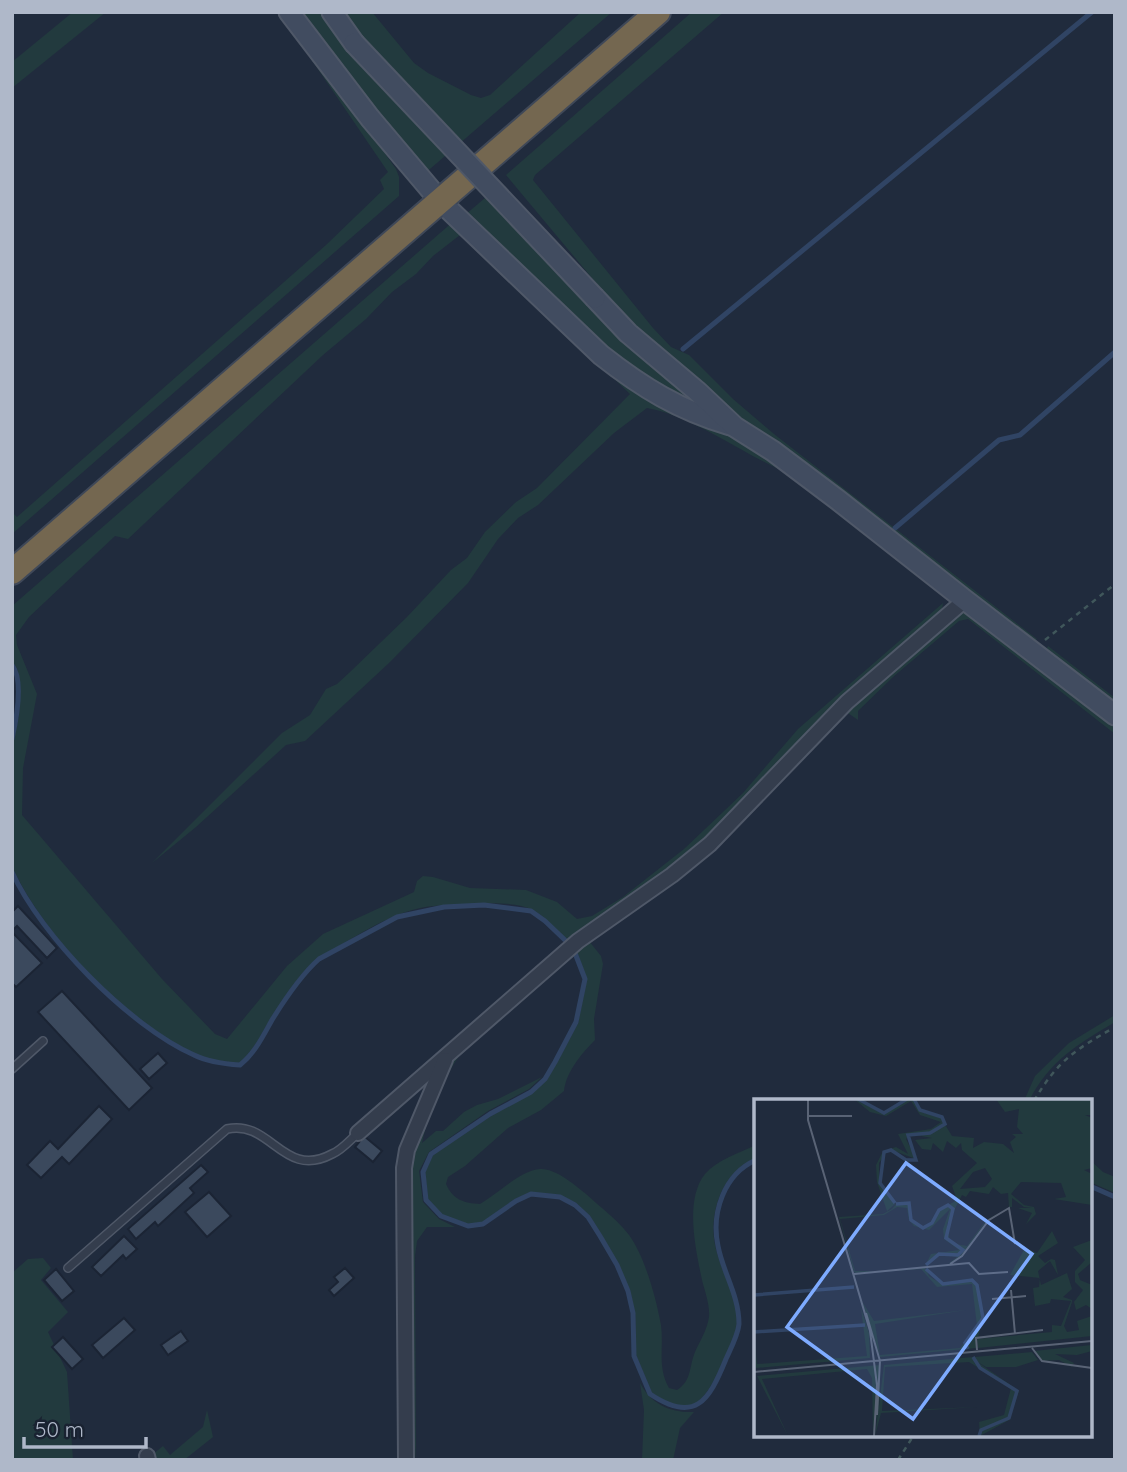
<svg xmlns="http://www.w3.org/2000/svg" width="1127" height="1472" font-family="Quicksand,sans-serif">
<style>
.green{fill:#223a3e}
.lines{fill:none;stroke-linecap:round;stroke-linejoin:round}
.stream{stroke:#304464;stroke-width:5}
.building{fill:#3b495d;stroke:#1b2434;stroke-width:2}
.lane-casing{stroke:#4f5868;stroke-width:10}
.street-casing{stroke:#4f5868;stroke-width:18}
.secondary-casing{stroke:#4f5868;stroke-width:23}
.highway-casing{stroke:#3f4858;stroke-width:28}
.path{stroke:#40575b;stroke-width:2.5;stroke-dasharray:5 5;stroke-linecap:butt}
.lane{stroke:#343d4d;stroke-width:7}
.street{stroke:#343d4d;stroke-width:14}
.secondary{stroke:#414c60;stroke-width:19}
.highway{stroke:#746750;stroke-width:24}
.secondary-bridge-casing{stroke:#4f5868;stroke-width:23;stroke-linecap:butt}
.secondary-bridge{stroke:#414c60;stroke-width:19}
.inset-river{fill:none;stroke:#304464;stroke-width:3.5}
.inset-road{fill:none;stroke:#596375;stroke-width:2}
.view{fill:#7eabff;fill-opacity:0.15;stroke:#7eabff;stroke-width:3.5}
.inset-edge{fill:none;stroke:#afb8c9;stroke-width:3.5}
</style>
<rect width="100%" height="100%" fill="#202b3d"/>
<g class="green">
<polygon points="73,12 106,12 12,88 12,62"/>
<polygon points="279,12 284,12 396,169 399,177 399,196 12,534 12,512 17,517 326,245 384,189 380,180 388,172"/>
<polygon points="296,12 320,12 345,45 341,12 372,12 414,63 428,73 471,95 481,98 490,95 581,12 612,12 423,175"/>
<polygon points="692,12 724,12 535,175 533,180 653,328 671,347 689,355 733,399 774,434 1037,639 1030,644 742,424 685,368 663,353 622,314 506,175"/>
<polygon points="492,192 688,393 687,398 682,400 634,375 465,215"/>
<path d="M455 220 560 320 712 426 740 439 797 477C749 459 695 416 647 408L614 433 538 505 518 518 498 539 468 583 389 663 305 741 286 745 196 827 152 863 282 733 310 715 326 689 337 684 350 672 407 617 451 570 467 558 485 532 516 502 537 488 630 394 475 246 460 235 433 256 416 274 392 292 366 319 323 355 128 539 115 536 29 617 16 635 17 645 37 694 23 768 22 815 162 979 215 1034 227 1039 287 966 323 934 414 892 417 881 423 876 433 877 470 888 526 890 557 902 577 919 592 916 623 897 684 849 743 793 798 729 943 603 942 610 936 618 695 851 570 942C556 933 548 918 533 910 517 902 492 903 474 904 456 906 438 904 420 908 384 916 351 940 318 958 298 975 282 1000 268 1023 260 1037 252 1052 240 1063 224 1062 207 1060 193 1053 123 1018 50 942 15 873L12 867V749L19 715 20 686 17 668 12 663V606Z"/>
<polygon points="963,613 971,613 1115,721 1115,734 968,619 959,621 893,677 858,711 858,720 845,711 954,616"/>
<polygon points="1048,646 1115,698 1115,707 1046,650"/>
<path d="M589 941 601 956 603 964 594 1019 595 1040C582 1053 566 1072 564 1091L541 1110 508 1128 465 1166 448 1177 446 1184C453 1200 464 1203 480 1204 496 1195 521 1170 540 1169 555 1168 575 1185 586 1194 600 1207 617 1219 629 1235 645 1257 656 1298 661 1325 664 1348 657 1367 669 1388L677 1390C692 1381 689 1366 695 1352 700 1341 707 1330 709 1317 710 1305 705 1292 702 1280 696 1251 684 1200 705 1174 717 1160 739 1153 756 1145V1158C722 1171 707 1215 716 1249 722 1274 741 1301 737 1327 733 1345 709 1400 692 1406 680 1410 661 1399 652 1393L636 1355 635 1313 630 1290 602 1235 590 1216 576 1203 560 1195 531 1192 515 1199 483 1222 468 1224 442 1215 428 1199 425 1172 433 1155 491 1116 532 1093 546 1081 557 1063 578 1023 587 979 576 949Z"/>
<path d="M1115 1015V1022C1077 1045 1050 1060 1029 1101H1024L1035 1076 1069 1043Z"/>
<path d="M470 1041C447 1070 430 1107 422 1143L436 1131H443L464 1112 477 1105 498 1099 542 1077 529 1089 488 1111 429 1152 419 1171 423 1202 439 1219 455 1227H427L417 1241 415 1256 416 1445 415 1460H411L410 1154 449 1059Z"/>
<polygon points="1090,1160 1103,1172 1115,1177 1115,1193 1090,1182"/>
<polygon points="43,1258 51,1268 41,1280 68,1312 48,1332 67,1372 73,1460 12,1460 12,1273 28,1259"/>
<path d="M640 1383C651 1404 670 1413 694 1412L680 1428 673 1460H642L644 1410Z"/>
<polygon points="207,1410 213,1437 184,1460 154,1460 152,1455 163,1446 170,1455 203,1427"/>
</g>
<g class="lines">
<g class="stream">
<polyline points="683,349 1092,12"/>
<polyline points="895,528 999,440 1020,435 1115,352"/>
<path d="M12 665C24 680 16 721 12 739"/>
<path d="M12 872C41 936 129 1026 194 1055 208 1062 225 1064 240 1065 255 1053 263 1036 272 1020 285 999 301 975 319 959L397 917 444 907 484 905 531 911 545 921 567 942"/>
<path d="M575 953 585 979 576 1022 555 1062 545 1079 531 1092 490 1114 431 1154 423 1172 426 1200 441 1216 468 1226 483 1224 516 1201 531 1194 560 1197 575 1205 588 1217 600 1236 617 1265 628 1291 633 1313 634 1356 650 1394C695 1424 709 1401 726 1359 731 1348 738 1335 739 1324 739 1295 723 1273 718 1246 711 1213 724 1174 756 1160"/>
<polyline points="1090,1186 1115,1197"/>
</g>
</g>
<g class="building">
<polygon points="18,906 57,948 47,958 17,926 12,931 12,912"/>
<polygon points="12,932 42,963 16,987 12,983"/>
<polygon points="62,991 152,1088 129,1110 38,1012"/>
<polygon points="158,1053 167,1063 149,1079 140,1069"/>
<polygon points="99,1106 112,1119 69,1164 62,1157 41,1178 27,1165 50,1141 58,1149"/>
<polygon points="364,1136 382,1151 373,1162 355,1147"/>
<polygon points="201,1165 208,1172 190,1188 194,1193 158,1226 155,1222 136,1239 128,1229"/>
<polygon points="209,1192 231,1216 207,1237 185,1212"/>
<polygon points="124,1236 137,1249 126,1259 123,1255 101,1276 92,1267"/>
<polygon points="345,1268 354,1278 334,1296 329,1290 338,1282 334,1277"/>
<polygon points="56,1269 74,1291 62,1301 44,1280"/>
<polygon points="124,1318 135,1330 103,1358 92,1345"/>
<polygon points="181,1331 188,1341 168,1355 161,1345"/>
<polygon points="63,1337 83,1359 72,1369 52,1347"/>
</g>
<g class="lines">
<defs>
<g id="lane">
<polyline points="12,1069 43,1041"/>
<path d="M68 1268 227 1129C271 1119 283 1180 332 1154 342 1150 350 1140 358 1133"/>
</g>
<g id="street">
<polyline points="358,1133 578,941 672,875 710,844 847,702 965,600"/>
<polyline points="147,1456 148,1460"/>
<polyline points="406,1460 404,1168 407,1150 445,1060"/>
</g>
<g id="secondary">
<path d="M289 12 370 118 441 202 601 355C643 388 679 410 730 425"/>
<polyline points="332,12 354,43"/>
<polyline points="595,298 628,333 698,392 735,427 773,451 838,500 965,600 1115,715"/>
</g>
<polyline id="highway" points="12,572 658,12"/>
</defs>
<use href="#lane" class="lane-casing"/>
<use href="#street" class="street-casing"/>
<use href="#secondary" class="secondary-casing"/>
<use href="#highway" class="highway-casing"/>
<g class="path">
<polyline points="1045,640 1115,584"/>
<path d="M1034 1101C1058 1060 1075 1050 1115 1027"/>
<polyline points="898,1460 914,1435"/>
</g>
<use href="#lane" class="lane"/>
<use href="#street" class="street"/>
<use href="#secondary" class="secondary"/>
<use href="#highway" class="highway"/>
<defs>
<polyline id="secondary-bridge" points="354,43 595,298"/>
</defs>
<use href="#secondary-bridge" class="secondary-bridge-casing"/>
<use href="#secondary-bridge" class="secondary-bridge"/>
</g>
<g transform="translate(754 1099)">
<rect width="338" height="338" fill="#202b3d"/>
<path d="M100 0 130 15 153 0H159L168 13 187 19 198 37 220 39 219 49 230 43 249 45 260 54 256 43 262 38 258 35H269L263 28 265 10 251 13 242 0H338V16H331L338 19V69L330 71 338 75V106L300 100 312 98 307 84 267 83 257 95 270 106 280 108 282 115 272 125 278 114 264 109H278L270 108 258 99V108H255L254 94 247 95 239 88 235 95 216 92 212 98 208 96 193 125 196 144 213 147 232 121 248 112 233 121 207 158 194 165 203 158 185 155 171 167 177 155 205 151 190 140 189 130 196 110 175 131 160 127 155 121 153 109 143 108 130 116 86 120 101 172H122L102 174 100 173 85 118 129 115 138 110 142 105 154 104 158 123 173 129 184 112 203 101 198 87 223 64 208 51 207 44 202 49 193 42 189 53 179 44 177 51 168 50 161 41 178 39 157 35 152 40 162 60 135 50 125 64V84L141 105 133 112 123 83 122 66 129 52 142 48 154 55 144 35 177 30 187 23 166 16 157 2 132 17 116 13ZM231 69 238 80 231 88 206 90 219 73ZM298 132 304 144 284 157 291 164 297 160 301 161 304 176 296 162 284 172 287 186 313 174 318 190 309 198 318 201V203L310 227 313 233 325 231 323 222 338 217V237L224 249 223 240 298 233V226L307 227 317 202 297 200 296 204 281 207 279 189 285 188 286 179 256 176 271 149 283 154ZM338 141V163L324 175 326 181 338 186V210L332 206 322 211 320 203 329 191 321 183V172L331 161 319 148ZM171 168 175 177 189 186 218 182 223 187 229 215 222 249 126 258 108 202 120 222 212 211 121 225 126 256 206 249 223 227 218 185 183 188 167 170 122 173ZM107 209 115 234 116 259 2 269 0 233 3 265 113 257ZM338 246V252L323 256 301 255 320 264 318 268 305 261 287 262 280 252ZM278 253 284 261 262 268H232L222 262 265 292 255 321 226 337 225 323 250 316 257 289 215 263 131 268 128 312 223 308 127 314 121 337 130 266 219 258 221 265 220 258ZM126 266V302L119 337 118 279 113 270 8 280 34 337 3 277Z" fill="#223a3e" fill-rule="evenodd"/>
<path class="inset-river" d="M104 0 130 14 153 0M141 104 126 84 130 53 137 51 152 61H162L154 36 176 34 191 25 188 18 166 11 160 0M142 105 155 104 157 121 169 129 178 124 185 111 194 106 199 110 192 139 209 151 204 156 185 155 172 166M172 170 189 185 218 181 223 186 229 219 211 244 214 250M0 196 100 188M0 233 111 226M219 258 226 269 263 292 255 319 227 331 225 337"/>
<path class="inset-road" d="M54 0V21L116 232 123 286 120 337M53 17H98M196 165 208 157 235 121 255 109 261 145M100 175 215 164 225 175 254 173M257 191 261 235M238 200 272 197M112 214 126 262 123 316M278 249 288 262 338 269M223 251 222 239 289 231M0 273 338 242"/>
<path class="view" d="M152 64 278 155 159 320 33 228Z"/>
<rect width="338" height="338" class="inset-edge"/>
</g>
<rect width="1127" height="1472" fill="none" stroke="#afb8c9" stroke-width="28"/>
<path d="M24 1437v10h122v-10" fill="none" stroke="#afb8c9" stroke-width="3.5"/>
<text x="35" y="1437" font-size="21" fill="#afb8c9" stroke="#192231" stroke-width="5" paint-order="stroke">50 m</text>
</svg>
